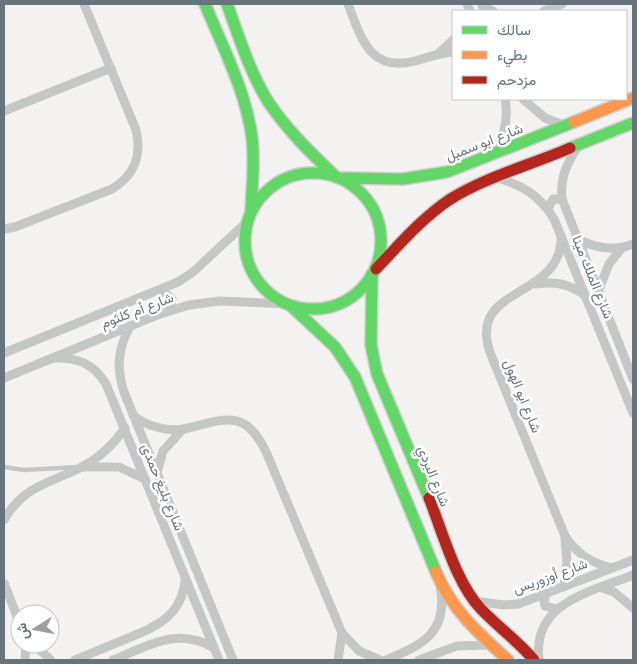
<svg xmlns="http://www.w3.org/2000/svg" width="637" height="664" font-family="'IBM Plex Sans',Vazirmatn,sans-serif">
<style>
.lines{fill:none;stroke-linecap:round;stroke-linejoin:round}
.fast-casing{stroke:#cfcfcf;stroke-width:14}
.slow-casing{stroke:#cfcfcf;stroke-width:14}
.jam-casing{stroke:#cfcfcf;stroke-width:14}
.lane{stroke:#c5c7c7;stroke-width:4.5}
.street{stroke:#c5c7c7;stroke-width:9}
.fast{stroke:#63d668;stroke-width:11}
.slow{stroke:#ff974d;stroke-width:11}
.jam{stroke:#b3261e;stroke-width:11}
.labels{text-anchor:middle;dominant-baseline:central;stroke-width:5;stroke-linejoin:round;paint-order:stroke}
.street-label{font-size:14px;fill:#66747e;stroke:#fff}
</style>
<rect width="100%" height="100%" fill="#f3f2f1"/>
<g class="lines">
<defs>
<g id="fast">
<path d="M205 4C223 48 246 91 252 138 255 162 252 187 251 211"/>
<path d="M227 4C239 37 250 73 269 103 288 131 312 154 336 177"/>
<polyline points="570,148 633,123"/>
<circle cx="313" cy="241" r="68"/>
<polyline points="343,178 403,179 447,172 574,122"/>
<polyline points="372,274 371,345 377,374 429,498"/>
<polyline points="291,306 335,347 355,377 436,572"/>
</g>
<g id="slow">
<polyline points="574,122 633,98"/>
<path d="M436 572C452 610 478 633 508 660"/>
</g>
<g id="jam">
<path d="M376 269C399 245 421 219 449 200 485 177 531 165 570 148"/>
<path d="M429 498C443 533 456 583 481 609 498 627 518 641 534 660"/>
</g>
</defs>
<use href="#fast" class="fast-casing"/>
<use href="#slow" class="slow-casing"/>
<use href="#jam" class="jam-casing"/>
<polyline class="lane" points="4,467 24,470 77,467"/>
<g class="street">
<path d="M348 4C361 38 370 73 415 61 429 57 439 53 453 52"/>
<polyline points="467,4 470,11"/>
<polyline points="482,6 493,11"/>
<polyline points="544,11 562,4"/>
<polyline points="439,53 453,40"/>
<polyline points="523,99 545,118 566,126"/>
<polyline points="4,111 111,68"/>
<path d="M579 145C567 163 560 177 562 199L633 379"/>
<path d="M493 155C504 138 509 120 505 99"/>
<path d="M497 178C523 185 540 196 554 219L633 413"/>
<polyline points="548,209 553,199 562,199"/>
<path d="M4 229 15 227 112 189C135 175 142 156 136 130L84 4"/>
<path d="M561 235C564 301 464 284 491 355L565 536C577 554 591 563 612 568"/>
<path d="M576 238C594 248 613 252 633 244"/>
<path d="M536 284C555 281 569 284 585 295"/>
<polyline points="162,290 172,299 169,311"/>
<polyline points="598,292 609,264 622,248"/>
<path d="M130 326C118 349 116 367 124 392L233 660"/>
<polyline points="4,353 178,282 193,272 249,220"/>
<path d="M52 358C77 357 93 363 106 384L219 660"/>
<polyline points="4,378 157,315 189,305 220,301 288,304"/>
<path d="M133 415C145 426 168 432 184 429 224 420 245 406 267 454L342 633 359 651 380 660"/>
<polyline points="82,467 119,467 145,479"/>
<polyline points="157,473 163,451 183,429"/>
<path d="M4 520C23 486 50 483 82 467 99 458 114 444 125 428"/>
<polyline points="4,583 20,624"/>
<polyline points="564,587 567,562 565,539"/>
<polyline points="602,588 614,592 633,608"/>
<polyline points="546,594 544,601 545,606 557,609"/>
<polyline points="474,601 504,605 518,604 633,560"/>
<polyline points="33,644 51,660"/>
<polyline points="25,660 26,644"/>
<path d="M75 660C92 653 109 646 126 639 156 627 182 616 185 580"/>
<path d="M113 660C148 646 177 626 214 648"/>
<polyline points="338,660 342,633"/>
<path d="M386 660C423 645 449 632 440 586"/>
<polyline points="419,660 457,646 491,645"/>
<path d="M539 660C532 602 591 592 633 575"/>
</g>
<use href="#fast" class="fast"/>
<use href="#slow" class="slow"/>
<use href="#jam" class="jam"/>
</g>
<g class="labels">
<g class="street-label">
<text transform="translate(484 142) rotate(-21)">شارع ابو سمبل</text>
<text transform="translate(593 277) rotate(68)">شارع الملك مينا</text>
<text transform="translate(137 310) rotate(-21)">شارع أم كلثوم</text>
<text transform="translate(523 396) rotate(68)">شارع ابو الهول</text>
<text transform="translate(434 476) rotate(68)">شارع البردي</text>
<text transform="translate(163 487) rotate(68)">شارع بليغ حمدى</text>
<text transform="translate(550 576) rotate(-20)">شارع أوزوريس</text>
</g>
</g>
<rect width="637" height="664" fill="none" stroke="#66747e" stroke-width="10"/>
<rect x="452" y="10" width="175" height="90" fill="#ffffff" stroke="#c2c7cb"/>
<rect x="462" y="26" width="25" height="8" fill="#63d668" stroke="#c2c7cb"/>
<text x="497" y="35" font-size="15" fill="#66747e">سالك</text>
<rect x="462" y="51" width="25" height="8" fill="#ff974d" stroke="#c2c7cb"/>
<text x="497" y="60" font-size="15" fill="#66747e">بطيء</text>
<rect x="462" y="76" width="25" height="8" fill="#b3261e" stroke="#c2c7cb"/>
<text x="497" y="85" font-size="15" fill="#66747e">مزدحم</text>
<g transform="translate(35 629) rotate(259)"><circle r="24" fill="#ffffff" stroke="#c2c7cb"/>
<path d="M0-4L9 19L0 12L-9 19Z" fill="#97a0a6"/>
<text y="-8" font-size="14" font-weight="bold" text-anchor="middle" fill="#66747e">ش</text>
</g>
</svg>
